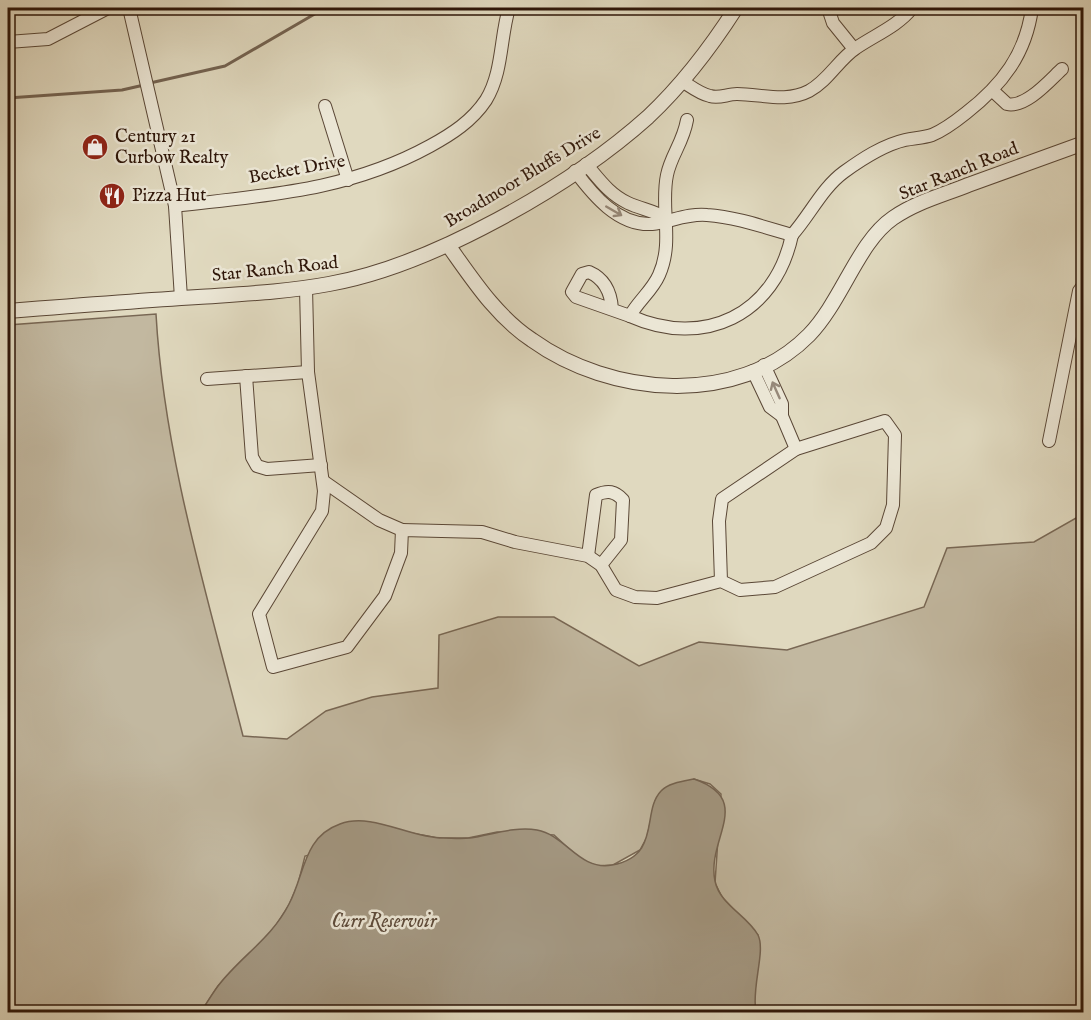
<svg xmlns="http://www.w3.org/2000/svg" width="1091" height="1020" font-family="'IM FELL English',serif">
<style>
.green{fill:#c2b8a0;stroke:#786754;stroke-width:1.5}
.water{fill:#a39781;stroke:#746351;stroke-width:1.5}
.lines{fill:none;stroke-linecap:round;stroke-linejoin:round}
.stream{stroke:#746351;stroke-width:3}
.minor-casing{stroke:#5a4736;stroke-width:14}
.tertiary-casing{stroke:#5a4736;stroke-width:16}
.minor{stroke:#ebe6d5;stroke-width:12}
.tertiary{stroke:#ebe6d5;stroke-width:14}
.oneway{stroke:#968879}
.labels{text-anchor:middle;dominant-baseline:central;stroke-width:5;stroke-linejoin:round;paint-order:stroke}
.poi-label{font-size:18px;fill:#2e1609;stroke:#ebe6d5;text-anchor:start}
.street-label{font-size:18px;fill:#2e1609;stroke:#ebe6d5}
.water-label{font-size:20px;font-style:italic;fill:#5d4a39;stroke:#ebe6d5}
</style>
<rect width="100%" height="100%" fill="#e0d9bf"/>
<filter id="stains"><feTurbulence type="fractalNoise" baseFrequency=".00333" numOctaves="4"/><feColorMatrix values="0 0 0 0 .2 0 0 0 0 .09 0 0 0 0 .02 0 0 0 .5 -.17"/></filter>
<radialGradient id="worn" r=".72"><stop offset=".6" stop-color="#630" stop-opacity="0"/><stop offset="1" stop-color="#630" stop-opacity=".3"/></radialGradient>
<path class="green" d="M156 314C164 457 208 598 243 736L287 739 326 711 372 697 438 688 439 635 498 617H554L639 666 699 642 787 650 924 607 947 548 1034 542 1083 514V1012H756L753 993 758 935 722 897 715 883 721 794 710 784 694 779 655 801 647 837 640 850 613 865 597 866 580 859 554 835 497 832 468 838H438L406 832 305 856 298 884 289 905 271 933 218 986 201 1012H8V325Z"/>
<path class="water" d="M694 779C755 800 706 839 715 881 720 905 747 915 758 935 766 951 751 988 756 1012H201C206 1004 212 994 218 986 240 957 272 938 289 904 305 874 303 837 340 824 372 812 410 838 443 838 451 838 461 839 470 838 491 835 515 826 537 830 566 835 579 871 612 865 662 856 641 812 661 791 668 783 684 781 694 779Z"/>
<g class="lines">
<g class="stream">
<polyline points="150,83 225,66 325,8"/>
<polyline points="8,98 122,90 144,85"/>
</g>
<defs>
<g id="minor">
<polyline points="129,8 175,206 181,298"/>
<polyline points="828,8 833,23 854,49"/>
<polyline points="8,42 48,39 108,8"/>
<path d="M682 81C690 86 700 94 710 96 719 99 727 94 737 94 761 94 786 103 809 91 828 81 839 59 856 48 875 35 898 26 912 8"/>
<path d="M993 91 1007 104C1026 108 1049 81 1062 69"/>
<polyline points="325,106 348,180"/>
<path d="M687 120C683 143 671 155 667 175 660 208 674 242 659 275 652 291 638 301 630 316 704 349 775 315 792 235"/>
<path d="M586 164C599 179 609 194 628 203 641 209 655 211 668 219"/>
<path d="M575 171C593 195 618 226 652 224 670 222 688 213 707 215 736 217 764 227 792 235"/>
<path d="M175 206C267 195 348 191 430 146 452 134 472 121 486 100 503 72 500 38 509 8"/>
<path d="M792 235C810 215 822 188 844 172 862 159 883 145 905 140 914 138 923 138 932 135 944 130 956 121 966 113 1002 85 1026 54 1032 8"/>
<polyline points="306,288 308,372 324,491 322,511 259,614 273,667 347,647 385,596 401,553 402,530 482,532 515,542 588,556 601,565 616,590 635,597 657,598 721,581 740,590 775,587 871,543 886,528 893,505 895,435 885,421 796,449 722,499 719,521 721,581"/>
<path d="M612 309C611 293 605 279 589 272L582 274 572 292 576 297 630 316"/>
<polyline points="764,365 782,404 782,416 796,449"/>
<polyline points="753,371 770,407 782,416"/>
<polyline points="246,376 252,457 257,466 267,469 321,465"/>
<polyline points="207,379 308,372"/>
<polyline points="1049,441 1079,291 1084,284"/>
<polyline points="323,481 379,520 402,530"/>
<path d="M588 556 596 495C608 490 615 491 623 500L621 540 601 565"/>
</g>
<g id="tertiary">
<path d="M448 245C473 280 496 316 532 340 610 396 737 408 809 335 842 301 858 242 893 218 916 202 943 195 968 185 1007 171 1045 157 1084 143"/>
<path d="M8 311C71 306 134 301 198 297 241 294 286 292 329 284 431 266 571 186 648 117 682 85 711 47 736 8"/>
</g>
</defs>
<use href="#minor" class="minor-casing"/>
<use href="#tertiary" class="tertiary-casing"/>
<use href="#minor" class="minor"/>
<use href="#tertiary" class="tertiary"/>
</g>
<defs><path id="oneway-shaft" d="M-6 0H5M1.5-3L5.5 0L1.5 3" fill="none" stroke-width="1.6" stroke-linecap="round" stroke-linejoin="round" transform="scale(1.5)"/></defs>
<g class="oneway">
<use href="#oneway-shaft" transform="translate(614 211) rotate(30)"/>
<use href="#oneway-shaft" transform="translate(776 390) rotate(-114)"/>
</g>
<defs>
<symbol id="shop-disc" viewBox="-11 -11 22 22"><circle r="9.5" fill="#8f2418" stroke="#ebe6d5"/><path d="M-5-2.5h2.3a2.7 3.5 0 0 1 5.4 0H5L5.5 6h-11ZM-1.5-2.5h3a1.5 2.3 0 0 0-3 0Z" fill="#fff"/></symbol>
<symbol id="restaurant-disc" viewBox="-11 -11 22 22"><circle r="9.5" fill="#8f2418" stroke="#ebe6d5"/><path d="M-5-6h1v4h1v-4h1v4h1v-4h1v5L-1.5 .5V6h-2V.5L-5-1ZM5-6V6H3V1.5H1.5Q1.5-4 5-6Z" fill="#fff"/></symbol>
</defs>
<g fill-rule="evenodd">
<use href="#shop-disc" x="80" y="132" width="30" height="30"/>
<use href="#restaurant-disc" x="97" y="181" width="30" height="30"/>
</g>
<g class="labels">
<g class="poi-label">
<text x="115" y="137">Century 21<tspan x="115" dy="21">Curbow Realty</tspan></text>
<text x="132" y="196">Pizza Hut</text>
</g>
<g class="street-label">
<text transform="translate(297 170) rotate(-10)">Becket Drive</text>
<text transform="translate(959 172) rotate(-22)">Star Ranch Road</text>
<text transform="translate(523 178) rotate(-31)">Broadmoor Bluffs Drive</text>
<text transform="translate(275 270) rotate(-6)">Star Ranch Road</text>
</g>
<g class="water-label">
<text x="384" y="921">Curr Reservoir</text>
</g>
</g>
<rect width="1091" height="1020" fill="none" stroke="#e0d9bf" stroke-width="30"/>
<rect x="9" y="9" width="1073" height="1002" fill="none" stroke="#2e1609" stroke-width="3"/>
<rect x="15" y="15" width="1061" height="990" fill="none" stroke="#2e1609" stroke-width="1.5"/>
<rect width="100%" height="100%" filter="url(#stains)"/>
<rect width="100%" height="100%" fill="url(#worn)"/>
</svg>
